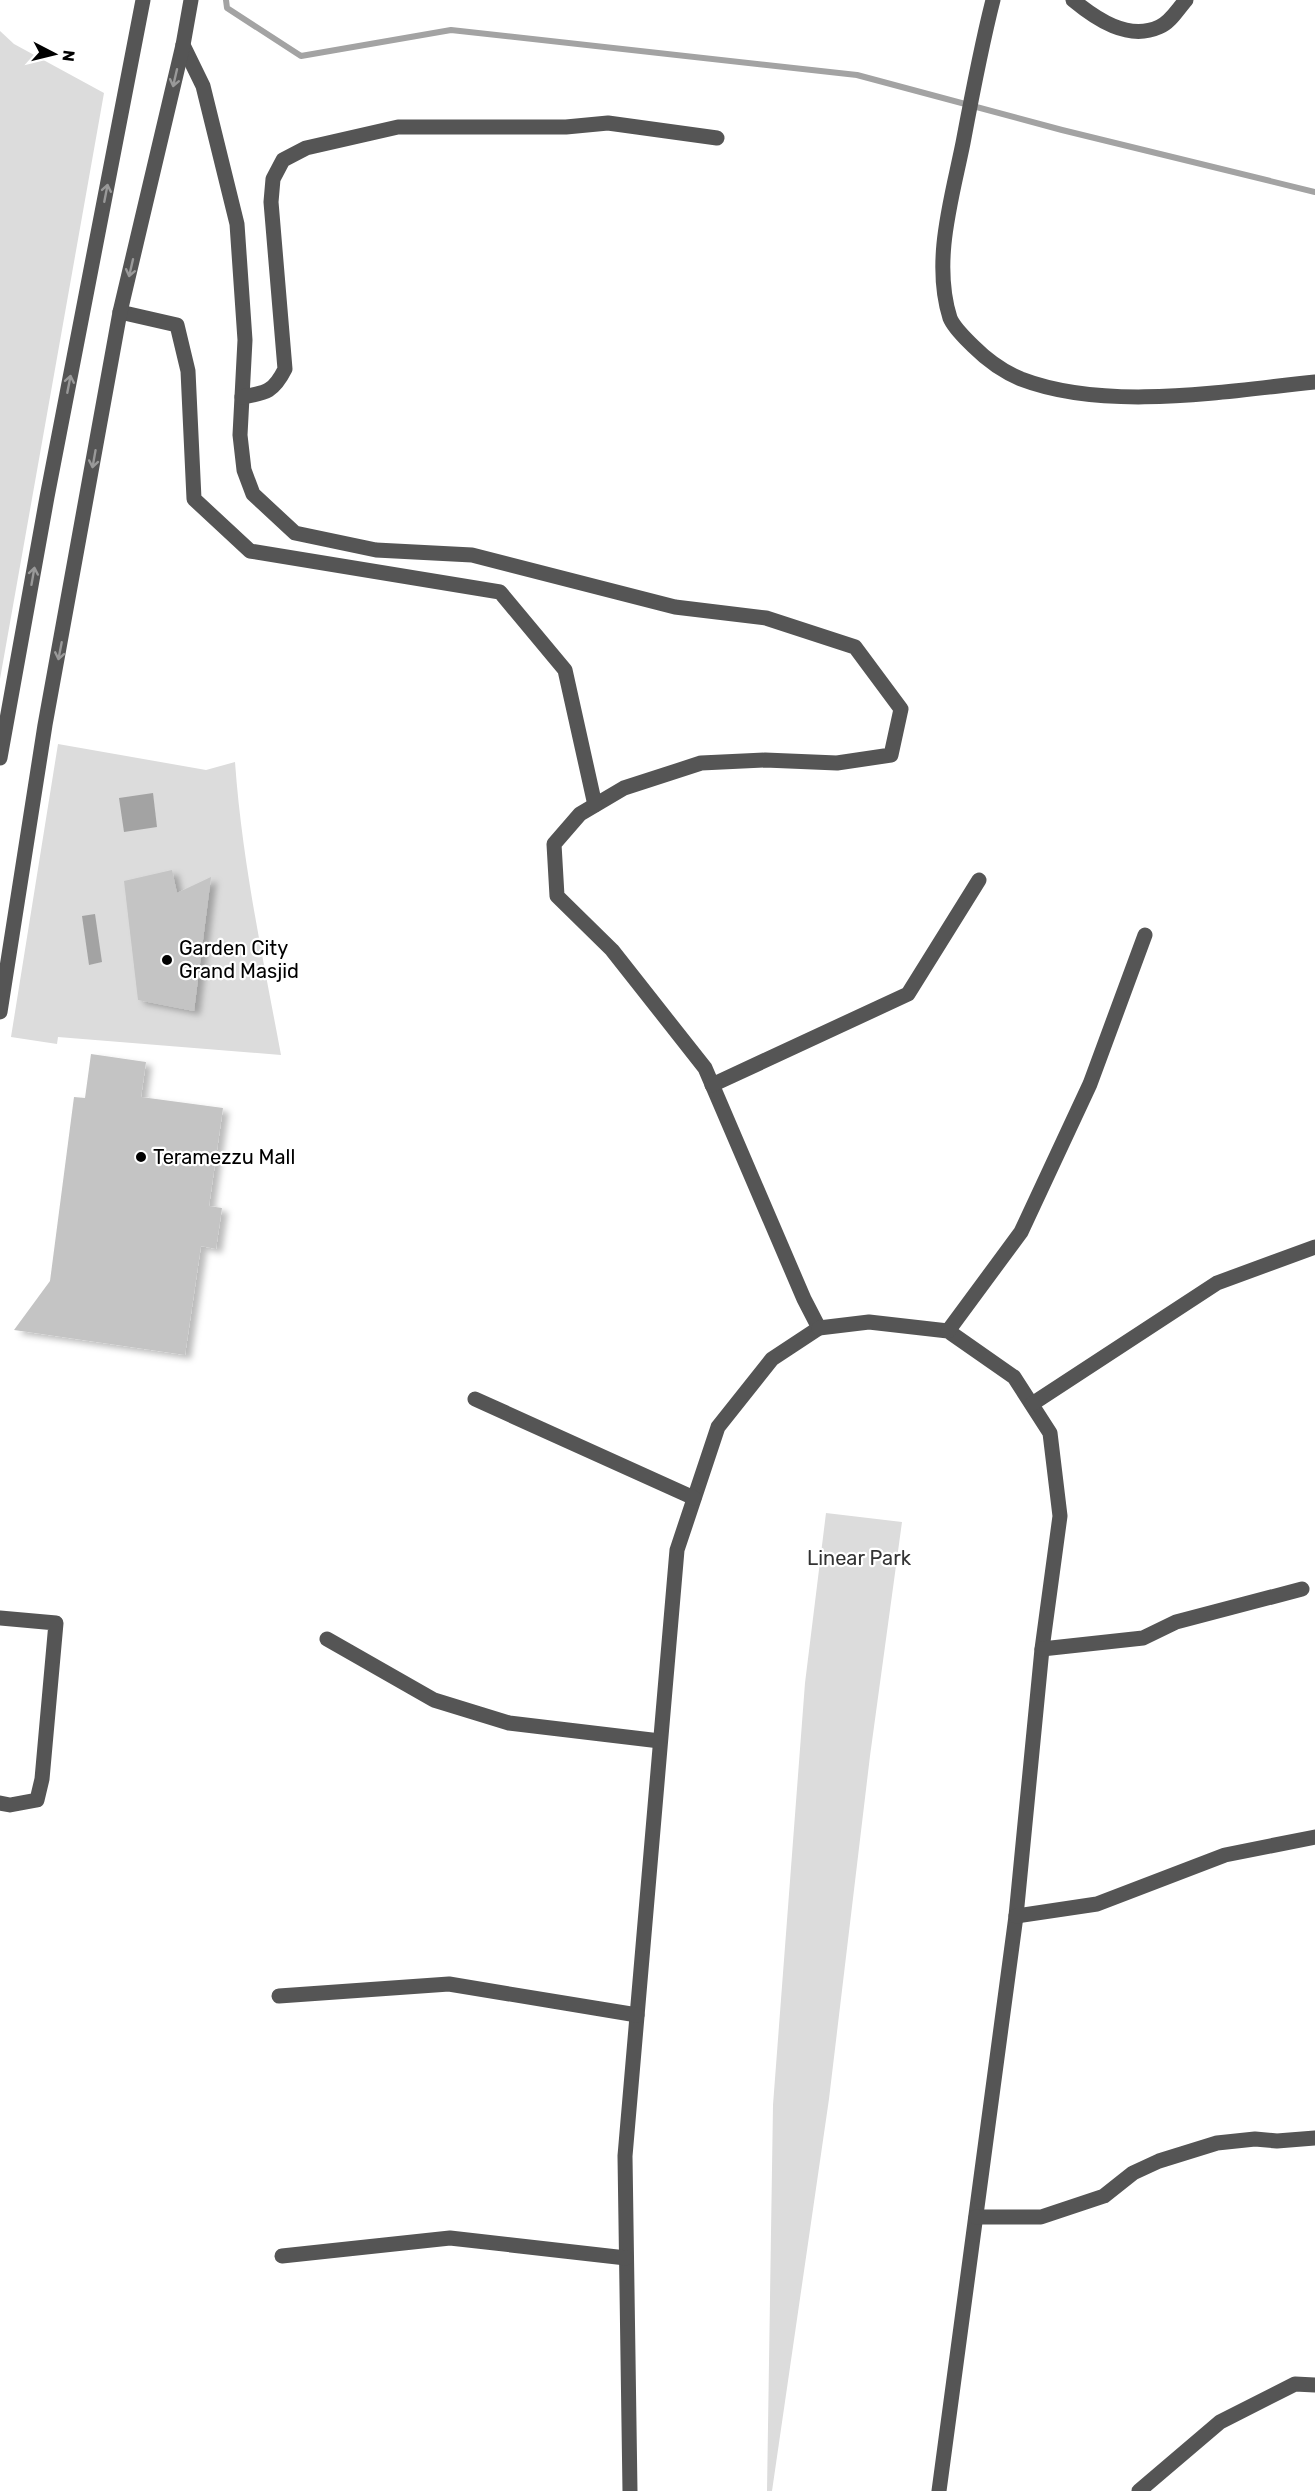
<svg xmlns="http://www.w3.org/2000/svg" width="1315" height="2491" font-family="Rubik,sans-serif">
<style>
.green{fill:#dcdcdc}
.water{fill:#a3a3a3}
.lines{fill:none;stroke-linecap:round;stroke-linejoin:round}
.stream{stroke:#a3a3a3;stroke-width:6}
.building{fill:#c4c4c4;filter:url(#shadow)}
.minor{stroke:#555;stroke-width:15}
.oneway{stroke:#999}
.poi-dot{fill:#000;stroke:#fff;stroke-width:2}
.labels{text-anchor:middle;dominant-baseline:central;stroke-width:4.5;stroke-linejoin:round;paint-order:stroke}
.poi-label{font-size:20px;fill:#000;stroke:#fff;text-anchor:start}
.park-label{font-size:20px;fill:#333;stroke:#fff}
</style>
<defs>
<filter id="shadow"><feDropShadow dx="6" dy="4" stdDeviation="3" flood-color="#0004"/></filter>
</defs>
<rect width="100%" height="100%" fill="#fff"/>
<g class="green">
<polygon points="0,31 14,44 104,93 0,679"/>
<path d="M58 744 206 770 235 762C242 861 263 958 281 1055L58 1037 57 1044 11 1037Z"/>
<polygon points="826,1513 902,1522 870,1756 829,2099 772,2491 767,2491 773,2105 805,1683"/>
</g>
<g class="water">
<polygon points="153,793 157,827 124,832 119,798"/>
<polygon points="95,914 102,962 89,965 82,916"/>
</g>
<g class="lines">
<polyline class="stream" points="226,0 227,8 301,56 451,30 857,75 1062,130 1315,192"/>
</g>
<g class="building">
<polygon points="172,870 177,893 211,877 194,1011 138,1000 124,881"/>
<polygon points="91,1054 146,1062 141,1097 223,1108 209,1206 222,1208 216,1249 201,1246 185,1355 14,1330 50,1281 74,1097 85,1098"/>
</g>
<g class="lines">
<g class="minor">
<path d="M993 0C981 47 972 95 963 143 952 198 932 261 950 318 954 328 965 338 973 346 986 359 1004 372 1021 379 1107 412 1226 391 1315 382"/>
<path d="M1073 0C1096 19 1128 41 1159 27 1170 23 1178 9 1186 0"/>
<polyline points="183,45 203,86 237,224 245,340 240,435 244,470 253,494 295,533 376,550 472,555 675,607 766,618 855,647 901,709 891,755 837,763 765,760 701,763 624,788 580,814 554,844 557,896 612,950 705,1068 804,1299 819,1328 772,1359 718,1427 677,1550 625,2156 630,2491"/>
<polyline points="120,312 177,325 188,371 194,499 250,551 500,592 565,670 595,805"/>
<path d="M242 397C267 393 274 391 285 369L271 202 273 179 283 160 306 148 398 127H566L608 123 717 138"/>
<polyline points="0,758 47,497 143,0"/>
<polyline points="0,1012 45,725 120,312 183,45 191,0"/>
<polyline points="712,1085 908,994 979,880"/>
<polyline points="819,1328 869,1322 948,1331 1014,1377 1050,1433 1060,1516 1042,1649 1016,1916 939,2491"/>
<polyline points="948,1331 1021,1232 1090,1084 1145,935"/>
<polyline points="475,1399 694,1498"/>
<polyline points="1032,1404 1217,1283 1315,1247"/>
<polyline points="0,1618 56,1623 42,1779 37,1800 10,1805 0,1803"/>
<polyline points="327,1639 434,1700 509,1723 660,1741"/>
<polyline points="1042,1649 1143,1638 1176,1622 1302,1589"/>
<polyline points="1016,1916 1097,1904 1225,1855 1315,1837"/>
<polyline points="279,1996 449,1984 637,2015"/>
<polyline points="976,2217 1041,2217 1104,2196 1133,2173 1159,2161 1217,2143 1255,2139 1277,2141 1315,2138"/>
<polyline points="282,2256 450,2238 626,2258"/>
<polyline points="1139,2491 1220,2422 1295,2384 1315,2385"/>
</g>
</g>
<defs><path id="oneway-shaft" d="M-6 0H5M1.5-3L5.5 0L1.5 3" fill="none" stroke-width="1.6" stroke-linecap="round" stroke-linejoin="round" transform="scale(1.5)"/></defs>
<g class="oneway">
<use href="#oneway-shaft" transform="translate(175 78) rotate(103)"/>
<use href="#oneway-shaft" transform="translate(106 193) rotate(-79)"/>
<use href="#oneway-shaft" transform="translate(131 268) rotate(103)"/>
<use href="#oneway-shaft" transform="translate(69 384) rotate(-79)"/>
<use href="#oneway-shaft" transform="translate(94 459) rotate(100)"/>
<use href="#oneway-shaft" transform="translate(33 576) rotate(-80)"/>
<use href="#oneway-shaft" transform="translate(60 651) rotate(101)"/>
</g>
<g class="poi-dot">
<circle cx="167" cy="960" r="6"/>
<circle cx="141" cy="1157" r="6"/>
</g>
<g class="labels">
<g class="poi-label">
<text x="179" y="948">Garden City<tspan x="179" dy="23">Grand Masjid</tspan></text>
<text x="153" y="1157">Teramezzu Mall</text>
</g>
<g class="park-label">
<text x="859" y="1558">Linear Park</text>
</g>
</g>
<g transform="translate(54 54) rotate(97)" stroke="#ffffff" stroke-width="4.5" paint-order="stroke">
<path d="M0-4.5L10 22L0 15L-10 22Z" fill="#000000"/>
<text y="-9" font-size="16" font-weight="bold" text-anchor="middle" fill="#000000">N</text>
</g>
</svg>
